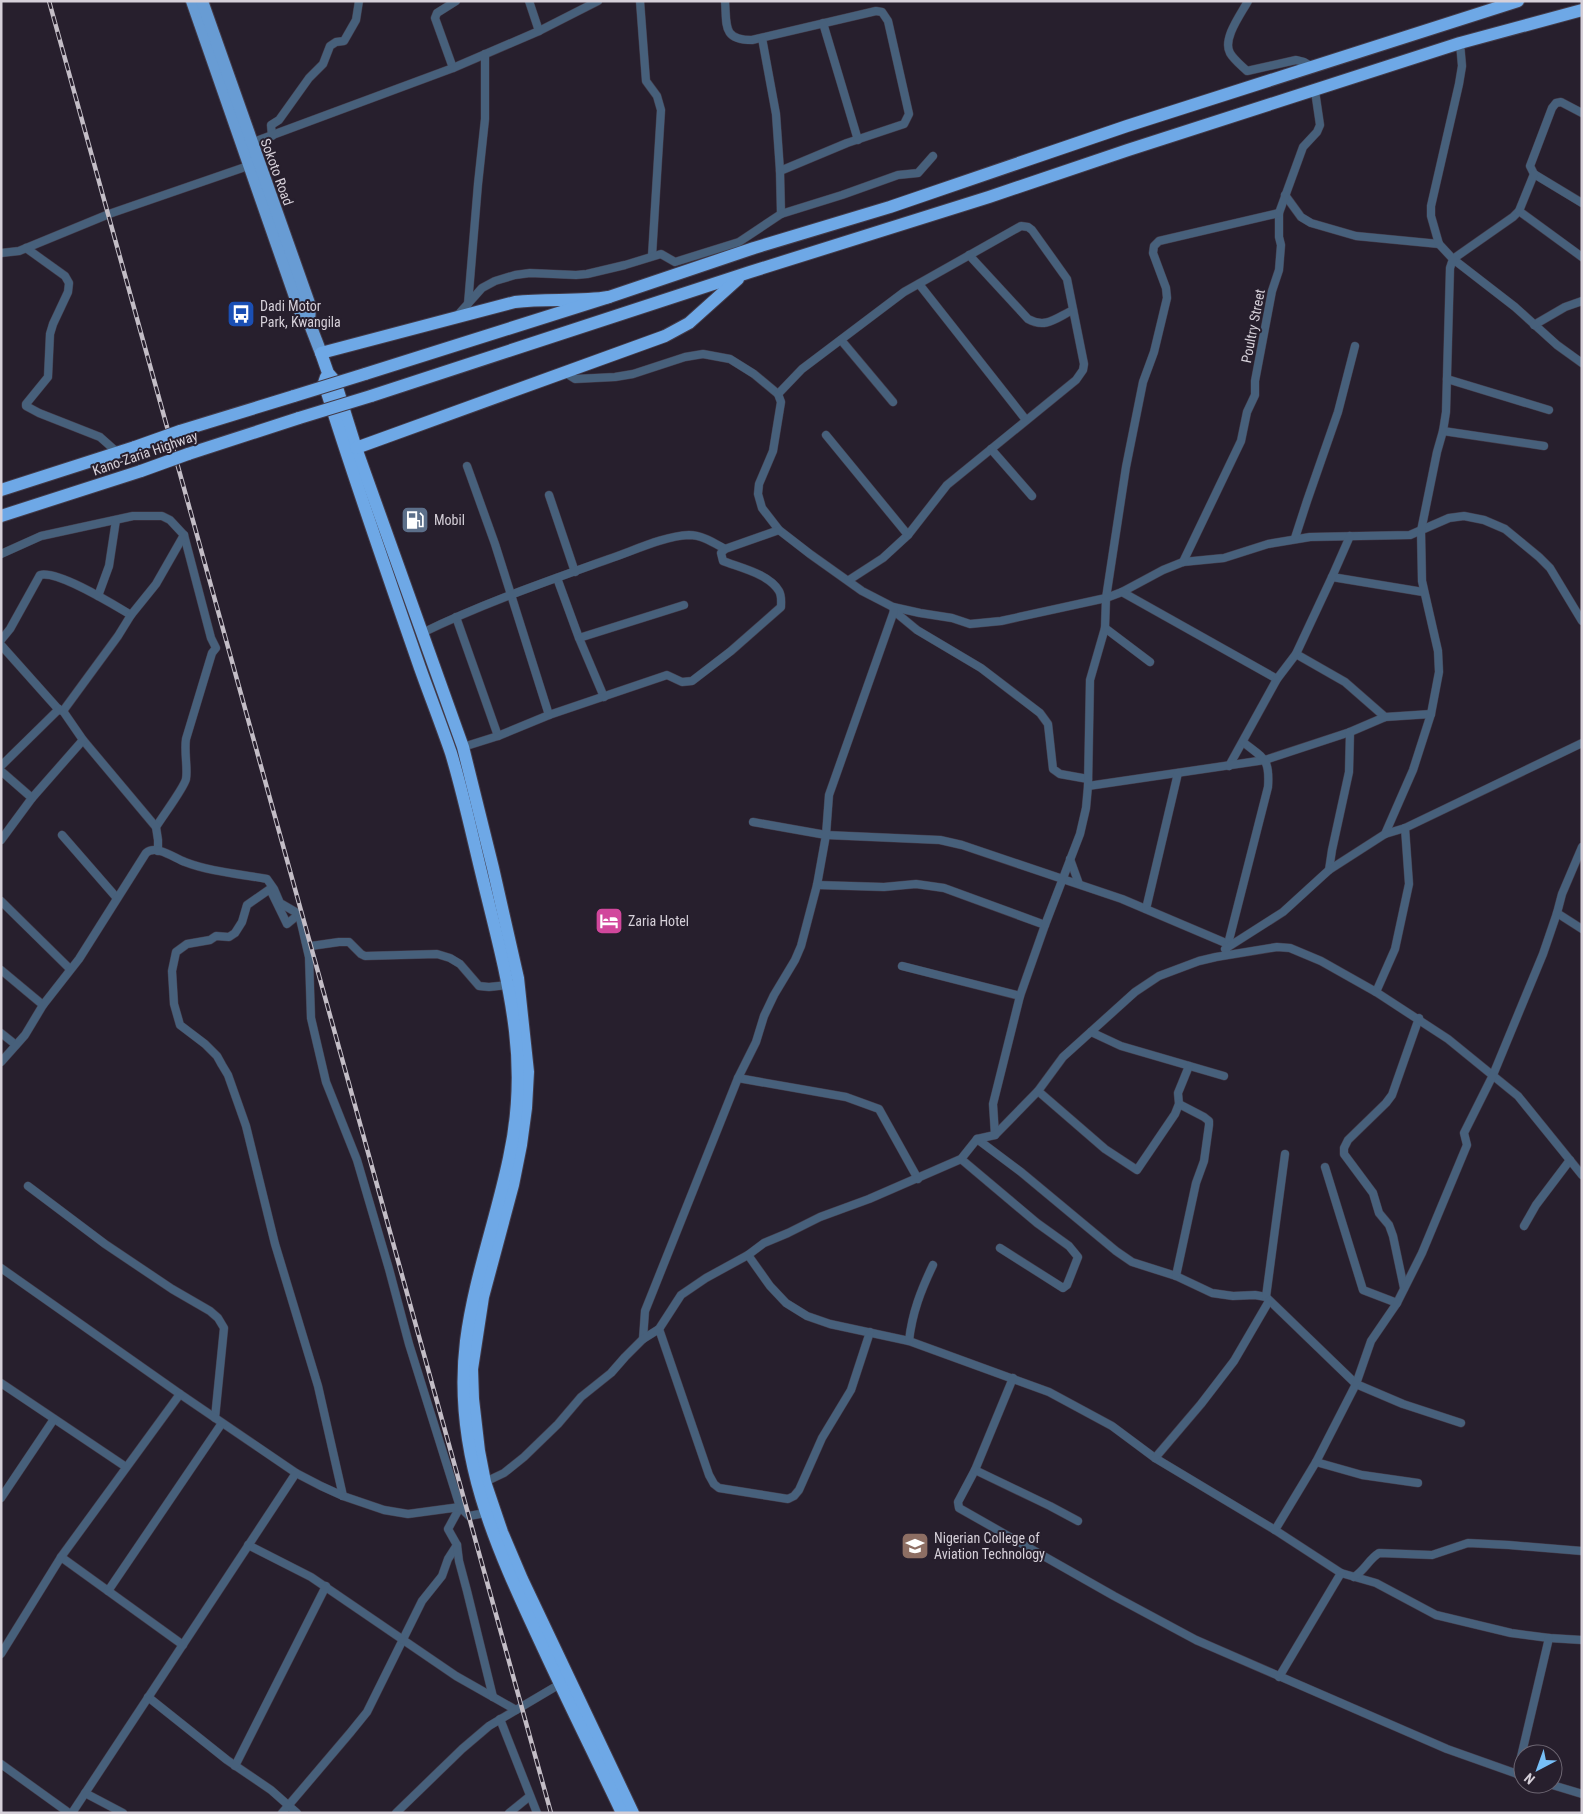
<svg xmlns="http://www.w3.org/2000/svg" width="1583" height="1814" font-family="'Roboto Condensed',sans-serif">
<style>
.lines{fill:none;stroke-linecap:round;stroke-linejoin:round}
.minor-casing{stroke:#433b49;stroke-width:9}
.primary-casing{stroke:#433b49;stroke-width:14}
.trunk-casing{stroke:#433b49;stroke-width:14}
.minor{stroke:#47607b;stroke-width:8}
.primary{stroke:#689cd4;stroke-width:12}
.trunk{stroke:#6ea8e6;stroke-width:12}
.rail-casing{stroke:#c3bdc6;stroke-width:4.5}
.rail{stroke:#271f2d;stroke-width:2.5;stroke-dasharray:8;stroke-linecap:butt}
.trunk-bridge-casing{stroke:#433b49;stroke-width:14;stroke-linecap:butt}
.trunk-bridge{stroke:#6ea8e6;stroke-width:12}
.labels{text-anchor:middle;dominant-baseline:central;stroke-width:4;stroke-linejoin:round;paint-order:stroke}
.street-label{font-size:14px;fill:#d6d0d9;stroke:#271f2d}
.poi-label{font-size:14px;fill:#d6d0d9;stroke:#271f2d;text-anchor:start}
</style>
<rect width="100%" height="100%" fill="#271f2d"/>
<g class="lines">
<defs>
<g id="minor">
<polyline points="529,1 539,31"/>
<polyline points="640,1 646,81 657,96 661,110 652,256"/>
<path d="M725 1C727 25 722 40 752 40L876 11 882 12 888 21 909 114 904 124 847 143 780 171"/>
<path d="M1248 1C1241 14 1222 39 1230 53 1234 60 1242 66 1247 71L1296 60 1304 62 1314 68"/>
<polyline points="823,23 858,140"/>
<polyline points="762,38 776,114 780,171 781,214"/>
<polyline points="453,68 435,18 437,13 456,1"/>
<polyline points="1582,113 1561,102 1556,103 1552,108 1530,166 1534,174 1582,203"/>
<polyline points="272,136 271,125 279,120 309,78 323,64 330,46 336,42 344,41 356,20 359,1"/>
<polyline points="251,143 453,68 539,31 598,1"/>
<polyline points="1534,174 1519,211 1513,217 1453,259 1515,307 1557,345 1582,363"/>
<polyline points="1285,195 1301,217 1311,223 1356,236 1439,244"/>
<polyline points="1519,211 1582,257"/>
<polyline points="26,248 65,276 69,283 68,292 53,324 50,334 48,377 26,404 26,406 39,413 100,437 118,453"/>
<polyline points="1,253 19,251 109,214 251,165"/>
<path d="M969 255 1028 319C1046 329 1056 318 1073 310"/>
<polyline points="919,284 1026,420"/>
<polyline points="468,304 478,184 485,119 485,54"/>
<polyline points="457,316 482,288 495,281 515,275 530,273 576,275 587,274 625,265 661,254 675,262 739,242 781,214 842,195 898,175 918,173 933,156"/>
<polyline points="1534,325 1565,307 1582,301"/>
<polyline points="841,340 893,402"/>
<polyline points="564,372 575,379 615,377 633,374 685,357 703,354 730,359 754,374 778,394 781,402 773,451 759,484 758,494 762,508 779,530 810,554 862,591 893,607 920,613 952,618 970,624 1001,621 1106,598 1122,592 1163,570 1183,562 1224,558 1268,544 1310,537 1410,535 1449,518 1464,516 1484,520 1505,529 1539,557 1550,568 1582,621"/>
<polyline points="1447,379 1549,410"/>
<polyline points="778,394 802,369 904,292 1021,226 1028,227 1032,230 1067,279 1084,364 1083,370 1076,380 947,485 908,535 883,558 849,580"/>
<polyline points="1443,431 1544,446"/>
<polyline points="826,435 908,535"/>
<polyline points="991,449 1032,496"/>
<polyline points="467,466 495,544 549,715"/>
<polyline points="549,495 575,572"/>
<polyline points="1295,538 1307,501 1338,412 1355,346"/>
<path d="M1 554 41 536 133 516H162L170 520 184 535 211 638 216 648 212 653 186 739C184 752 188 769 186 779 184 788 162 817 156 827"/>
<polyline points="1183,562 1241,441 1247,412 1255,395 1255,381 1272,291 1279,270 1281,245 1279,237 1279,213 1303,147 1317,132 1320,125 1315,91"/>
<polyline points="1332,577 1423,592"/>
<polyline points="557,578 579,638 604,697"/>
<polyline points="1122,592 1277,679"/>
<polyline points="98,596 109,566 116,520"/>
<polyline points="894,611 917,630 981,668 1040,713 1048,724 1053,769 1060,774 1088,779"/>
<polyline points="456,617 498,736"/>
<polyline points="1105,628 1150,662"/>
<path d="M422 633C484 603 545 582 609 559 633 551 664 536 689 535 702 535 714 543 725 549L779 530"/>
<polyline points="579,638 684,605"/>
<path d="M1 640 10 629 40 575C58 570 114 605 131 615"/>
<polyline points="1,645 59,710 63,711 83,740 156,827 158,840 158,851"/>
<polyline points="1296,654 1345,682 1385,717"/>
<polyline points="63,711 118,636 131,615 156,584 184,535"/>
<path d="M463 747 498 736 549 715 667 675 682 682 692 681 731 651 781 607C781 602 782 596 779 591 769 574 741 568 723 561L721 553 725 549"/>
<polyline points="1,766 59,709"/>
<polyline points="1229,766 1277,679 1296,654 1332,577 1350,536"/>
<polyline points="1,771 32,798"/>
<polyline points="1088,786 1265,760 1350,732 1385,717 1431,714"/>
<polyline points="753,822 826,835 940,840 962,845 1122,899 1228,944"/>
<polyline points="1385,834 1413,770 1431,714 1439,672 1438,651 1422,581 1421,531 1437,452 1443,431 1446,412 1450,268 1453,259 1439,244 1431,216 1431,206 1459,84 1462,66 1460,43"/>
<polyline points="62,835 116,897"/>
<polyline points="1,840 32,798 83,740"/>
<polyline points="1070,859 1079,884"/>
<polyline points="1329,870 1332,850 1349,772 1350,732"/>
<polyline points="817,885 884,887 916,884 944,888 1045,925"/>
<polyline points="1,901 70,969"/>
<polyline points="1146,909 1178,773"/>
<polyline points="1557,913 1582,929"/>
<polyline points="299,914 287,924 270,889 247,905 242,922 235,933 229,937 216,936 210,940 187,944 176,952 172,971 174,1004 180,1025 205,1044 217,1056 222,1065 228,1075 246,1126 275,1244 318,1386 343,1496"/>
<polyline points="306,942 311,946 339,942 349,942 361,954 365,956 437,954 450,958 460,964 479,986 489,987 508,985"/>
<path d="M1227 948 1268 787C1270 758 1264 759 1243 742"/>
<polyline points="1225,949 1283,912 1329,870 1385,834 1405,828 1582,743"/>
<polyline points="902,966 1020,996"/>
<polyline points="1,970 43,1005"/>
<polyline points="1376,992 1395,949 1409,884 1405,828"/>
<polyline points="1091,1032 1121,1046 1224,1076"/>
<polyline points="1,1033 16,1045"/>
<path d="M1 1062 25 1035 43 1005 79 959 146 853C156 844 174 858 185 862 211 872 240 874 267 879L274 889 280 903 299 914 309 957 311 1018 326 1082 357 1160 389 1269 409 1344 460 1507 448 1529 457 1545 448 1559 442 1576 422 1601 367 1712 350 1733 282 1813"/>
<polyline points="738,1078 846,1097 879,1109 918,1179"/>
<polyline points="1038,1091 1105,1149 1137,1170 1175,1114 1179,1104 1178,1093 1189,1066"/>
<polyline points="995,1135 993,1104 1020,996 1045,925 1080,834 1086,808 1088,786 1090,680 1105,628 1106,598 1126,467 1143,382 1154,352 1167,298 1166,288 1153,253 1154,246 1159,241 1279,213"/>
<polyline points="977,1139 1021,1172 1116,1251 1132,1262 1176,1276 1212,1293 1233,1296 1255,1295 1266,1297 1356,1384 1403,1404 1461,1423"/>
<polyline points="961,1159 1037,1223 1069,1246 1078,1257 1067,1285 1063,1288 1000,1248"/>
<polyline points="1325,1167 1363,1290 1397,1303"/>
<polyline points="28,1186 105,1244 172,1289 210,1311 218,1318 224,1328 215,1418"/>
<polyline points="1524,1226 1536,1205 1570,1160"/>
<polyline points="748,1255 770,1286 786,1303 807,1316 830,1324 909,1341 1049,1392 1112,1426 1155,1458 1275,1530 1341,1573 1376,1583 1436,1615 1511,1633 1549,1638 1582,1640"/>
<polyline points="1,1268 180,1394 296,1473 321,1486 343,1496 384,1510 408,1514 460,1507 469,1516 485,1513"/>
<polyline points="1176,1276 1196,1183 1204,1161 1209,1125 1209,1121 1204,1117 1179,1104"/>
<polyline points="1404,1288 1393,1236 1389,1225 1379,1213 1373,1193 1344,1154 1344,1148 1348,1140 1386,1103 1392,1095 1419,1018"/>
<polyline points="1266,1297 1285,1154"/>
<polyline points="659,1329 709,1475 714,1484 719,1488 788,1499 794,1496 799,1490 822,1438 851,1390 870,1332"/>
<polyline points="643,1339 645,1311 738,1078 756,1042 764,1016 774,995 795,960 801,946 817,885 826,835 829,795 894,611 893,607"/>
<path d="M909 1341C912 1313 921 1290 933 1265"/>
<polyline points="1013,1378 975,1470 958,1502 959,1508 1114,1596 1196,1640 1447,1749 1523,1776"/>
<polyline points="1,1383 126,1467"/>
<polyline points="1155,1458 1201,1404 1234,1361 1269,1301"/>
<polyline points="1316,1462 1362,1475 1418,1483"/>
<polyline points="975,1470 1050,1506 1078,1521"/>
<polyline points="485,1482 504,1473 524,1457 558,1424 581,1397 611,1373 625,1357 643,1339 659,1329 681,1295 706,1278 748,1255 764,1243 788,1233 820,1217 869,1199 961,1159 977,1139 995,1135 1038,1091 1063,1057 1135,992 1159,976 1199,961 1216,957 1277,947 1290,948 1321,961 1376,992 1448,1039 1518,1096 1582,1175"/>
<polyline points="1,1498 54,1419"/>
<polyline points="1275,1530 1316,1462 1356,1384 1371,1341 1397,1303 1422,1253 1467,1145 1464,1133 1493,1075 1543,954 1557,913 1562,894 1582,847"/>
<polyline points="248,1545 311,1577 456,1676 516,1710"/>
<polyline points="457,1545 459,1561 467,1591 493,1697"/>
<polyline points="61,1557 183,1645"/>
<path d="M1354 1577C1365 1570 1369 1559 1379 1553L1432 1555 1468 1543 1509 1545 1582 1551"/>
<polyline points="108,1591 222,1423"/>
<polyline points="1,1654 61,1557 180,1394"/>
<polyline points="1279,1677 1341,1573"/>
<polyline points="148,1697 227,1760 271,1790 297,1813"/>
<polyline points="500,1719 537,1813"/>
<polyline points="1,1764 69,1813"/>
<polyline points="235,1766 326,1586"/>
<polyline points="1517,1774 1549,1638"/>
<polyline points="1549,1784 1582,1794"/>
<polyline points="85,1793 123,1813"/>
<polyline points="72,1813 296,1473"/>
<polyline points="396,1813 462,1749 489,1726 560,1684"/>
<polyline points="509,1813 530,1796"/>
</g>
<g id="primary">
<polyline points="192,1 300,311 309,322"/>
<polyline points="202,1 310,306 309,322 321,353"/>
</g>
<g id="trunk">
<path d="M609 297C578 302 547 298 515 302L321 353 328 373 335 381 356 448 463 747 493 868 518 978 528 1072 526 1108 521 1145 513 1185 483 1297 472 1369 473 1399 479 1451 485 1482 502 1532 522 1579 633 1813"/>
<polyline points="365,374 609,297 754,248 890,207 1127,126 1518,1"/>
<path d="M326 377 324 383C354 479 387 573 420 668 430 696 441 724 451 753 464 796 473 840 484 884 496 933 509 981 515 1031 520 1073 518 1117 509 1158 496 1220 474 1279 466 1341 452 1455 497 1549 544 1650 569 1704 596 1758 622 1813"/>
<polyline points="371,396 750,272 989,197 1128,150 1460,43 1582,10"/>
<polyline points="180,431 294,396"/>
<polyline points="356,448 665,336 689,323 738,279"/>
<polyline points="188,454 299,418"/>
<polyline points="1,490 135,447"/>
<polyline points="1,516 141,471"/>
</g>
</defs>
<use href="#minor" class="minor-casing"/>
<use href="#primary" class="primary-casing"/>
<use href="#trunk" class="trunk-casing"/>
<use href="#minor" class="minor"/>
<use href="#primary" class="primary"/>
<use href="#trunk" class="trunk"/>
<defs>
<polyline id="rail" points="49,1 551,1813"/>
</defs>
<use href="#rail" class="rail-casing"/>
<use href="#rail" class="rail"/>
<defs>
<g id="trunk-bridge">
<polyline points="294,396 365,374"/>
<polyline points="299,418 371,396"/>
<polyline points="135,447 180,431"/>
<polyline points="141,471 188,454"/>
</g>
</defs>
<use href="#trunk-bridge" class="trunk-bridge-casing"/>
<use href="#trunk-bridge" class="trunk-bridge"/>
</g>
<defs>
<symbol id="bus-square" viewBox="-11 -11 22 22"><rect x="-9" y="-9" width="18" height="18" rx="4" fill="#1a4fb4" stroke="#271f2d"/><path d="M-5-6H5V4H4V6H2V4H-2V6H-4V4H-5ZM-3.5-4V0h7V-4ZM-3.5 1.2v1.5H-2V1.2ZM2 1.2v1.5H3.5V1.2Z" fill="#fff"/></symbol>
<symbol id="fuel-square" viewBox="-11 -11 22 22"><rect x="-9" y="-9" width="18" height="18" rx="4" fill="#5c6f8a" stroke="#271f2d"/><path d="M-5.5-6h7V0h2V4h1.3V-2.5L3-4.5l.8-.8L6-3V5H2.5V1h-1V6h-7ZM-4.2-4.7v3.2H.2V-4.7Z" fill="#fff"/></symbol>
<symbol id="hotel-square" viewBox="-11 -11 22 22"><rect x="-9" y="-9" width="18" height="18" rx="4" fill="#d1479c" stroke="#271f2d"/><path d="M-6-4.5h1.5V1H6V5H4.5V3h-9V5H-6ZM-4 0a1.8 1.8 0 1 1 3.6 0ZM.5 0V-2.5h3Q6-2.5 6 0Z" fill="#fff"/></symbol>
<symbol id="school-square" viewBox="-11 -11 22 22"><rect x="-9" y="-9" width="18" height="18" rx="4" fill="#8d6e63" stroke="#271f2d"/><path d="M0-5L7-2L0 1L-7-2ZM-4 1L0 2.5L4 1V4Q0 6-4 4Z" fill="#fff"/></symbol>
</defs>
<g fill-rule="evenodd">
<use href="#bus-square" x="225" y="298" width="32" height="32"/>
<use href="#fuel-square" x="399" y="504" width="32" height="32"/>
<use href="#hotel-square" x="593" y="905" width="32" height="32"/>
<use href="#school-square" x="899" y="1530" width="32" height="32"/>
</g>
<g class="labels">
<g class="street-label">
<text transform="translate(277 172) rotate(70)">Sokoto Road</text>
<text transform="translate(1253 326) rotate(-79)">Poultry Street</text>
<text transform="translate(145 453) rotate(-19)">Kano-Zaria Highway</text>
</g>
<g class="poi-label">
<text x="260" y="306">Dadi Motor<tspan x="260" dy="16">Park, Kwangila</tspan></text>
<text x="434" y="520">Mobil</text>
<text x="628" y="921">Zaria Hotel</text>
<text x="934" y="1538">Nigerian College of<tspan x="934" dy="16">Aviation Technology</tspan></text>
</g>
</g>
<rect width="1583" height="1814" fill="none" stroke="#d6d0d9" stroke-width="5"/>
<g transform="translate(1538 1769) rotate(221)"><circle r="24" fill="#271f2d" stroke="#6d6672"/>
<path d="M0-4L9 19L0 12L-9 19Z" fill="#77bff7"/>
<text y="-8" font-size="14" font-weight="bold" text-anchor="middle" fill="#d6d0d9">N</text>
</g>
</svg>
